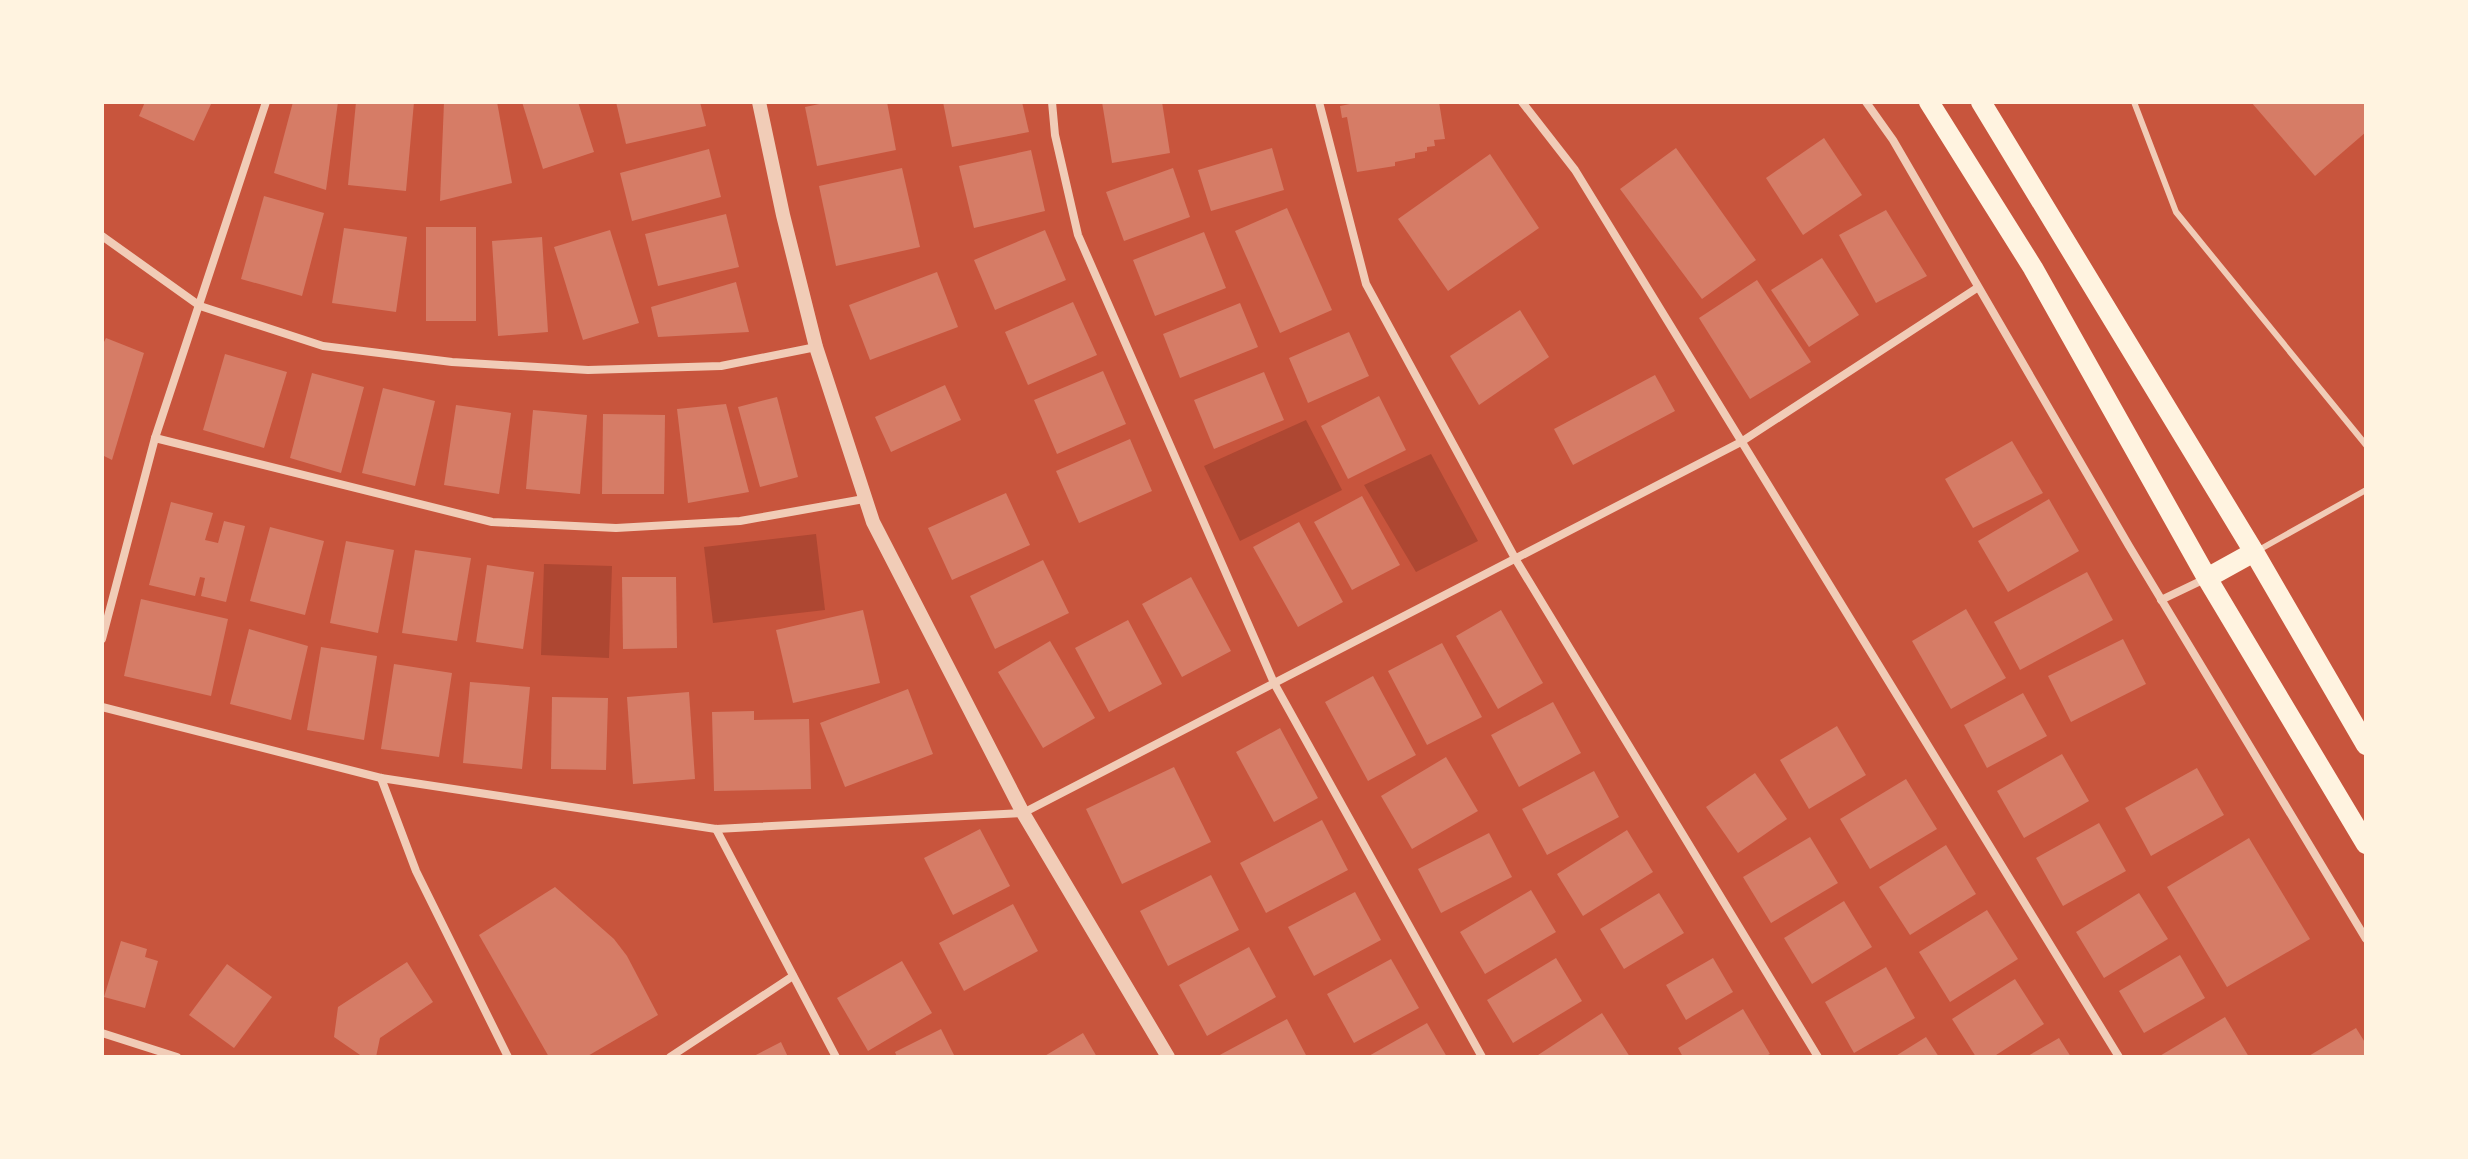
<svg xmlns="http://www.w3.org/2000/svg" width="2468" height="1159" font-family="'Noto Sans',sans-serif">
<style>
.green{fill:#ae4732}
.building{fill:#d67c66}
.lines{fill:none;stroke-linecap:round;stroke-linejoin:round}
.service{stroke:#f1ccb7;stroke-width:6}
.minor{stroke:#f1ccb7;stroke-width:8}
.tertiary{stroke:#f1ccb7;stroke-width:14}
.primary{stroke:#fff3e0;stroke-width:20}
</style>
<rect width="100%" height="100%" fill="#c8553d"/>
<g class="green">
<polygon points="1306,420 1342,490 1240,541 1204,466"/>
<polygon points="1431,454 1478,541 1416,572 1364,485"/>
<polygon points="816,534 825,610 713,623 704,547"/>
<polygon points="544,564 612,566 609,658 541,655"/>
</g>
<g class="building">
<polygon points="145,102 212,102 194,141 139,116"/>
<polygon points="293,102 338,102 326,190 274,173"/>
<polygon points="356,102 414,102 406,191 348,185"/>
<polygon points="444,102 497,102 512,183 440,201"/>
<polygon points="522,102 578,102 594,152 543,169"/>
<polygon points="616,102 700,102 706,126 626,144"/>
<polygon points="829,102 887,102 896,150 817,166 805,107"/>
<polygon points="943,102 1022,102 1029,132 952,147"/>
<polygon points="1102,102 1162,102 1170,153 1112,163"/>
<polygon points="1360,102 1439,102 1445,139 1434,140 1435,146 1427,147 1427,151 1415,153 1415,158 1395,162 1395,166 1357,172 1347,117 1342,118 1340,106"/>
<polygon points="2251,102 2366,102 2366,132 2315,176"/>
<polygon points="1824,138 1862,195 1803,235 1766,178"/>
<polygon points="1272,148 1284,190 1211,211 1198,170"/>
<polygon points="1676,148 1756,260 1702,299 1620,189"/>
<polygon points="709,149 721,197 632,221 620,173"/>
<polygon points="1031,150 1045,211 974,228 959,166"/>
<polygon points="1490,154 1539,228 1448,291 1398,219"/>
<polygon points="902,168 920,247 836,266 819,186"/>
<polygon points="1173,168 1190,217 1124,241 1106,192"/>
<polygon points="264,196 324,213 302,296 241,279"/>
<polygon points="1287,208 1332,310 1280,333 1235,231"/>
<polygon points="1886,210 1927,276 1876,303 1839,235"/>
<polygon points="726,214 739,267 658,286 645,234"/>
<rect x="426" y="227" width="50" height="94"/>
<polygon points="344,228 407,237 396,312 332,303"/>
<polygon points="610,230 639,323 583,340 554,247"/>
<polygon points="1045,230 1066,280 995,310 974,260"/>
<polygon points="1204,232 1226,288 1155,316 1133,260"/>
<polygon points="542,237 548,332 498,336 492,241"/>
<polygon points="1822,258 1859,315 1809,347 1771,290"/>
<polygon points="937,272 958,327 870,360 849,305"/>
<polygon points="1757,280 1811,362 1750,399 1699,318"/>
<polygon points="736,282 749,332 658,337 651,307"/>
<polygon points="1073,302 1097,355 1028,385 1005,332"/>
<polygon points="1240,303 1258,347 1180,378 1163,334"/>
<polygon points="1520,310 1549,357 1479,405 1450,356"/>
<polygon points="1349,332 1369,376 1308,403 1289,358"/>
<polygon points="106,338 144,353 112,460 102,455 102,346"/>
<polygon points="225,354 287,372 264,448 203,430"/>
<polygon points="1103,371 1126,424 1057,454 1034,400"/>
<polygon points="1264,372 1284,420 1214,449 1194,400"/>
<polygon points="312,373 364,387 341,473 290,458"/>
<polygon points="1655,375 1675,411 1573,465 1554,429"/>
<polygon points="945,385 961,420 891,452 875,417"/>
<polygon points="383,388 435,401 415,486 362,473"/>
<polygon points="1379,396 1406,450 1348,479 1321,426"/>
<polygon points="777,397 798,477 760,487 738,407"/>
<polygon points="726,404 749,492 688,503 677,409"/>
<polygon points="456,405 511,413 499,494 444,485"/>
<polygon points="533,410 587,415 580,494 526,489"/>
<polygon points="603,414 665,415 664,494 602,494"/>
<polygon points="1130,439 1152,491 1079,523 1056,471"/>
<polygon points="2012,441 2043,493 1973,528 1945,479"/>
<polygon points="1006,493 1030,545 952,580 928,528"/>
<polygon points="1362,496 1400,565 1352,590 1314,522"/>
<polygon points="2049,499 2079,551 2008,592 1978,541"/>
<polygon points="171,502 213,513 205,540 218,543 224,521 245,526 226,602 201,596 205,578 200,577 195,596 149,585"/>
<polygon points="1299,522 1343,602 1298,627 1253,547"/>
<polygon points="270,527 324,541 305,615 250,601"/>
<polygon points="346,541 394,550 378,633 330,623"/>
<polygon points="415,550 471,558 457,641 402,633"/>
<polygon points="1043,560 1069,613 995,649 970,596"/>
<polygon points="487,565 534,572 523,649 476,642"/>
<polygon points="2087,572 2113,620 2020,670 1994,622"/>
<polygon points="622,577 676,577 677,648 623,649"/>
<polygon points="1191,577 1231,651 1182,677 1142,604"/>
<polygon points="141,599 228,619 211,696 124,676"/>
<polygon points="1966,609 2006,678 1951,709 1912,641"/>
<polygon points="863,610 880,683 793,703 776,630"/>
<polygon points="1501,610 1543,683 1498,709 1456,636"/>
<polygon points="1128,620 1162,684 1109,712 1075,648"/>
<polygon points="249,629 308,646 291,720 230,704"/>
<polygon points="2123,639 2146,684 2071,722 2048,676"/>
<polygon points="1050,641 1095,718 1043,748 998,672"/>
<polygon points="1442,643 1482,717 1427,745 1388,671"/>
<polygon points="321,647 377,656 364,740 307,730"/>
<polygon points="394,664 452,673 439,757 381,749"/>
<polygon points="1373,676 1416,755 1368,781 1325,702"/>
<polygon points="470,682 530,687 522,769 463,763"/>
<polygon points="908,689 933,754 845,787 820,723"/>
<polygon points="689,692 695,779 633,784 627,697"/>
<polygon points="2023,693 2047,736 1987,768 1964,725"/>
<polygon points="552,697 608,698 606,770 551,769"/>
<polygon points="1553,702 1581,753 1519,787 1491,735"/>
<polygon points="754,711 754,720 809,719 811,789 714,791 712,712"/>
<polygon points="1837,726 1866,775 1809,809 1780,760"/>
<polygon points="1280,728 1318,798 1274,822 1236,752"/>
<polygon points="2062,754 2089,801 2024,838 1997,791"/>
<polygon points="1446,757 1478,811 1412,849 1381,796"/>
<polygon points="1174,767 1211,842 1122,884 1086,809"/>
<polygon points="2197,768 2224,815 2151,856 2125,808"/>
<polygon points="1594,771 1619,817 1547,855 1522,809"/>
<polygon points="1755,773 1787,819 1738,853 1706,807"/>
<polygon points="1906,779 1937,829 1870,869 1840,819"/>
<polygon points="1322,820 1348,870 1266,913 1240,863"/>
<polygon points="2099,823 2126,871 2063,906 2036,858"/>
<polygon points="980,829 1010,886 953,915 924,858"/>
<polygon points="1627,830 1653,872 1583,916 1557,874"/>
<polygon points="1489,833 1512,877 1441,913 1418,869"/>
<polygon points="1810,837 1838,883 1771,923 1743,877"/>
<polygon points="2249,838 2310,939 2227,987 2167,887"/>
<polygon points="1946,845 1976,894 1910,935 1879,887"/>
<polygon points="1211,875 1239,930 1168,966 1140,911"/>
<polygon points="555,887 614,939 627,956 658,1015 586,1057 549,1057 479,935"/>
<polygon points="1531,890 1556,932 1485,974 1460,932"/>
<polygon points="1355,892 1381,940 1314,976 1288,927"/>
<polygon points="1659,893 1684,933 1624,969 1600,929"/>
<polygon points="2139,893 2168,939 2104,978 2076,932"/>
<polygon points="1844,901 1872,947 1812,984 1784,938"/>
<polygon points="1013,904 1038,951 964,991 939,943"/>
<polygon points="1987,910 2018,959 1950,1002 1919,952"/>
<polygon points="121,941 147,949 145,957 158,961 145,1008 104,997"/>
<polygon points="1249,947 1276,997 1207,1036 1179,985"/>
<polygon points="2180,955 2205,998 2144,1033 2119,991"/>
<polygon points="1556,958 1582,1001 1513,1043 1487,1000"/>
<polygon points="1713,958 1733,992 1686,1020 1666,985"/>
<polygon points="1391,959 1419,1008 1354,1043 1327,994"/>
<polygon points="902,961 932,1013 868,1051 837,998"/>
<polygon points="407,962 433,1002 380,1038 376,1057 363,1057 334,1037 338,1007"/>
<polygon points="227,964 272,997 234,1048 189,1015"/>
<polygon points="1886,967 1915,1018 1854,1053 1825,1002"/>
<polygon points="2015,979 2044,1024 1993,1057 1976,1057 1952,1019"/>
<polygon points="1743,1009 1770,1054 1764,1057 1683,1057 1678,1048"/>
<polygon points="1602,1013 1630,1057 1535,1057"/>
<polygon points="2225,1017 2249,1057 2158,1057"/>
<polygon points="1287,1019 1307,1057 1216,1057"/>
<polygon points="1427,1023 1447,1057 1367,1057"/>
<polygon points="2356,1028 2366,1044 2366,1057 2307,1057"/>
<polygon points="941,1029 955,1057 897,1057 895,1052"/>
<polygon points="1083,1033 1097,1057 1043,1057"/>
<polygon points="1926,1037 1939,1057 1894,1057"/>
<polygon points="2059,1038 2071,1057 2026,1057"/>
<polygon points="781,1042 788,1057 752,1057"/>
</g>
<g class="lines">
<g class="service">
<polyline points="2134,102 2176,212 2366,445"/>
<polyline points="2257,551 2366,490"/>
</g>
<g class="minor">
<polyline points="1052,102 1055,135 1078,235 1274,683 1482,1057"/>
<polyline points="1319,102 1366,284 1516,560 1818,1057"/>
<polyline points="1522,102 1575,170 2119,1057"/>
<polyline points="1866,102 1893,140 2129,546 2366,939"/>
<polyline points="102,236 200,306 323,346 452,362 588,370 721,366 816,347"/>
<polyline points="155,438 492,522 616,528 740,521 864,499"/>
<polyline points="2161,600 2207,578"/>
<polyline points="102,639 155,438 266,102"/>
<polyline points="102,707 381,778 716,829 1023,813 1741,442 1977,288"/>
<polyline points="381,778 416,871 508,1057"/>
<polyline points="716,829 836,1057"/>
<polyline points="102,1033 177,1057"/>
<polyline points="670,1057 793,976"/>
</g>
<polyline class="tertiary" points="759,102 783,215 816,347 873,522 1023,813 1168,1057"/>
<g class="primary">
<polyline points="1929,102 2033,268 2207,578 2366,844"/>
<polyline points="1981,102 2254,552 2366,745"/>
<polyline points="2207,578 2254,552"/>
</g>
</g>
<rect width="2468" height="1159" fill="none" stroke="#fff3e0" stroke-width="208"/>
</svg>
